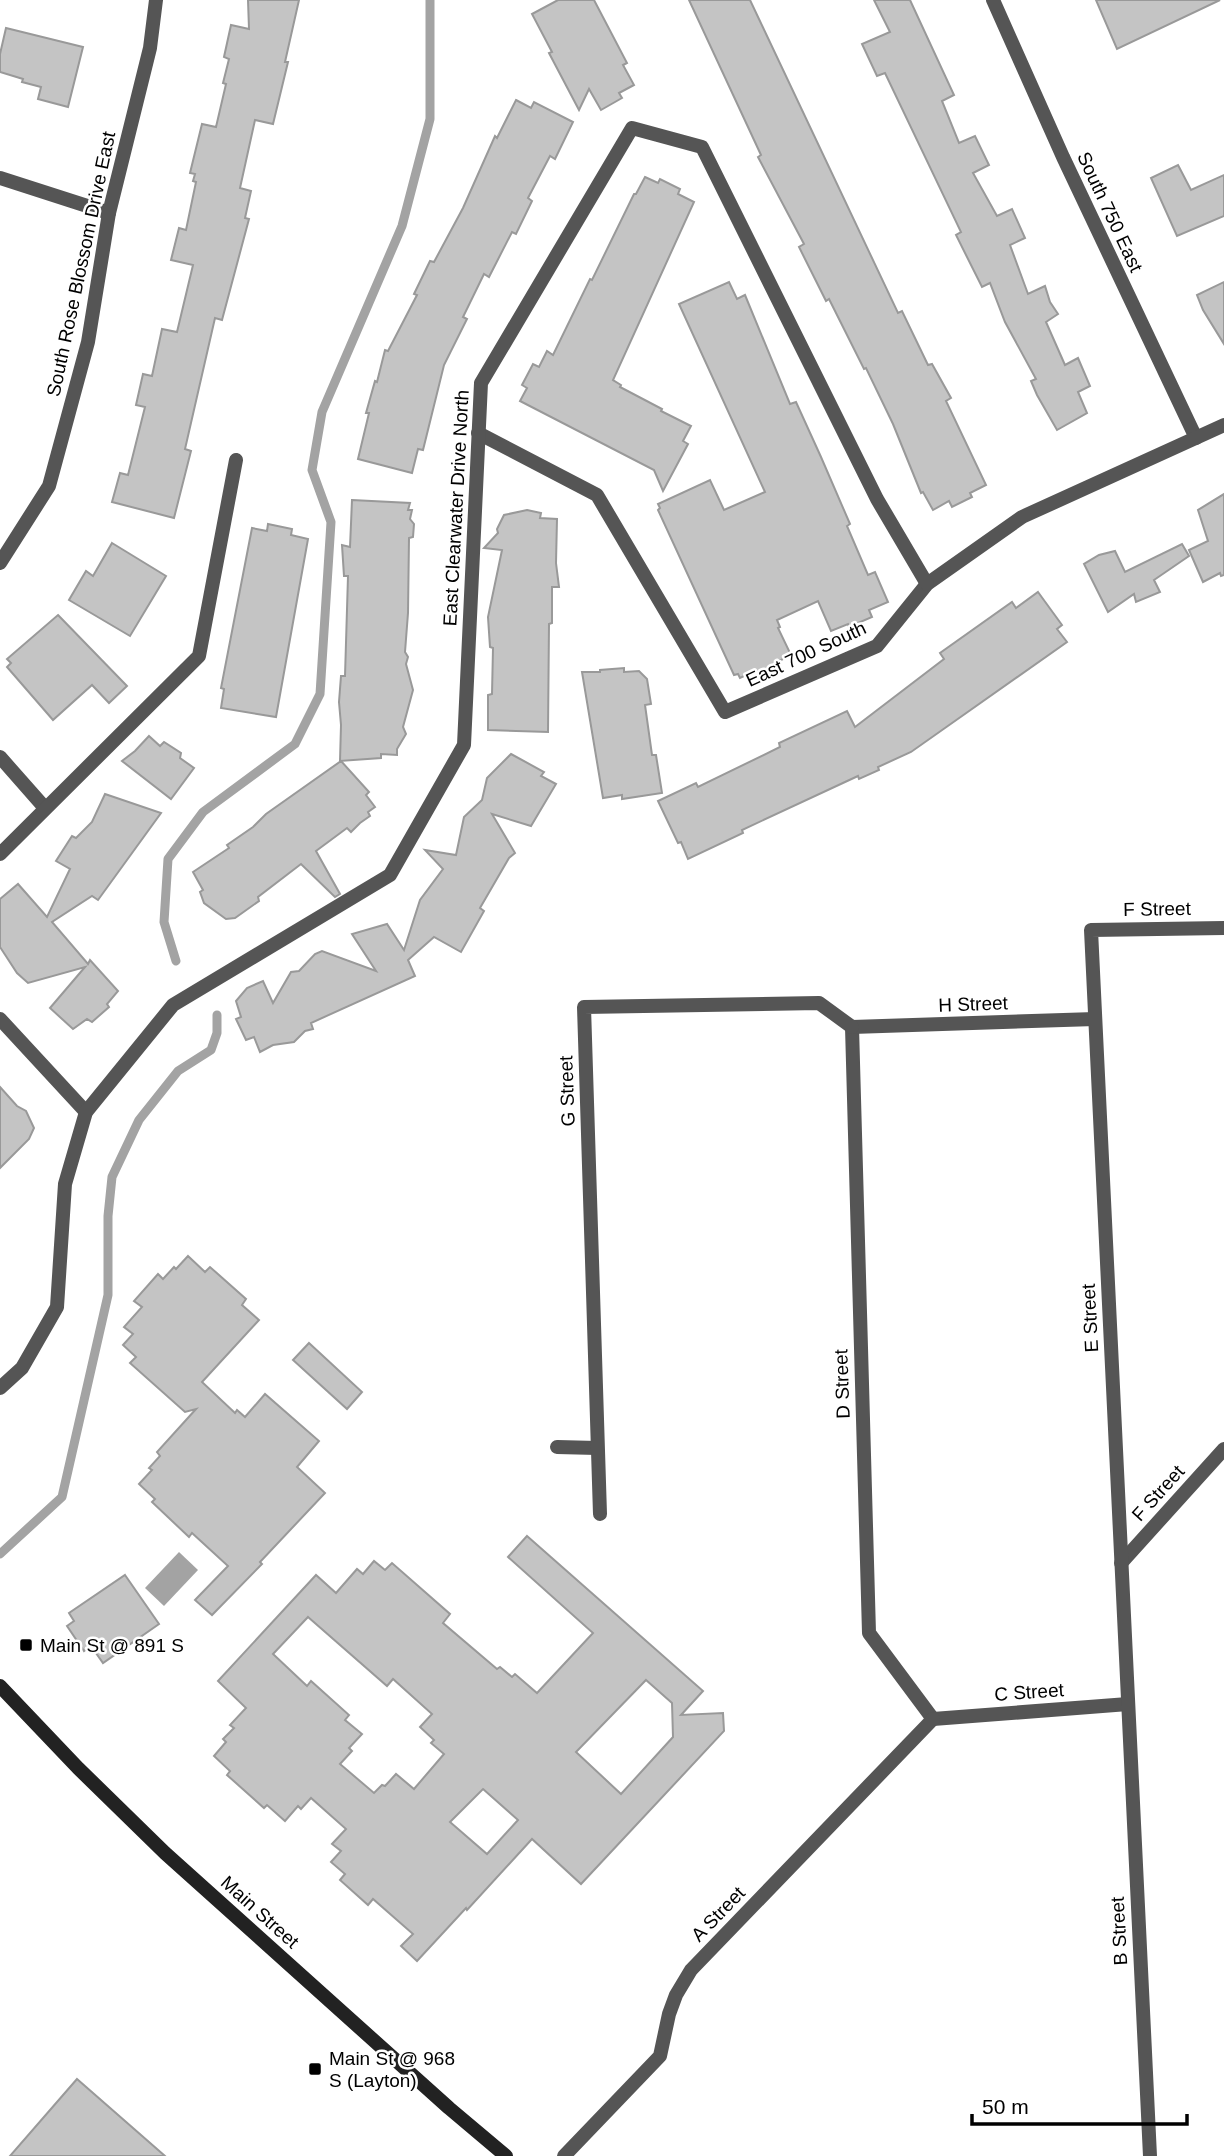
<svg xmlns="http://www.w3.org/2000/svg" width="1224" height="2156" font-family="Helvetica,sans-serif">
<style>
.water{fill:#a3a3a3}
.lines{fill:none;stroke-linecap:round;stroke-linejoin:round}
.stream{stroke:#a3a3a3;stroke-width:9}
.building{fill:#c4c4c4;stroke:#999;stroke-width:2;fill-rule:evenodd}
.minor{stroke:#555;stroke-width:14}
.secondary{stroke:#222;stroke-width:14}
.poi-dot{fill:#000;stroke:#fff;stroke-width:2.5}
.labels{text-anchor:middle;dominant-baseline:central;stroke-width:5;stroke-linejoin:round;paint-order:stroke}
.street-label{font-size:19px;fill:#000;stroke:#fff}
.poi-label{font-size:19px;fill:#000;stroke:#fff;text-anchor:start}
</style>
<rect width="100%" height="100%" fill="#fff"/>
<polygon class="water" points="179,1552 198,1570 164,1606 145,1588"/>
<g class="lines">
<g class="stream">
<polyline points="176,961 164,922 168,859 203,812 295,744 320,694 331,522 312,470 322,412 402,226 430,119 430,0"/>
<polyline points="0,1554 62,1497 108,1295 108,1216 112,1177 139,1120 178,1071 211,1050 217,1033 217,1015"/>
</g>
</g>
<g class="building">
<polygon points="248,0 299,0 285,62 288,62 273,124 255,120 240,188 251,191 245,218 249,219 222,320 215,318 185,449 191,451 174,518 112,502 120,473 128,475 145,407 136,405 143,374 152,376 162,329 177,332 193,265 171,260 179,228 186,230 196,182 193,181 195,174 190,173 202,124 216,127 226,84 223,83 229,59 224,57 231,25 249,29"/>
<polygon points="558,0 594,0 627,63 623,65 634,85 619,93 622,98 601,110 589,89 579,110 549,53 552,52 532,14"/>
<polygon points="689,0 750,0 898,313 902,311 928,365 932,364 951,398 946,401 986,485 970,493 972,497 952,507 949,501 933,510 923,492 921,493 893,424 866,368 864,369 829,299 826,301 799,247 804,244 758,157 761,155"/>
<polygon points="874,0 910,0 954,95 942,101 959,143 975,136 989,165 973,173 997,216 1012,209 1025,238 1010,245 1028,294 1045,286 1050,302 1058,314 1046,322 1065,365 1078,358 1090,386 1078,392 1087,413 1057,430 1037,395 1031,381 1036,379 1005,322 990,283 982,287 956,235 961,232 885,73 877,76 862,44 890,32"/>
<polygon points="1096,0 1220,0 1117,49"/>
<polygon points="6,28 83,47 68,107 38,99 41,87 22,82 23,79 0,72 0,54"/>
<polygon points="516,100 531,108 534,102 573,122 555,159 550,156 528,198 532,201 516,234 512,232 489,277 484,274 463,317 467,319 444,365 423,450 418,449 412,473 358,459 369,413 366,413 375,381 377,382 385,350 388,351 417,295 414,294 430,261 434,262 463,208 495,136 497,138"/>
<polygon points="1178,165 1191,190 1224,175 1224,216 1177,236 1151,178"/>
<polygon points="645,177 658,183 660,179 680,189 678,194 694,202 613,380 621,385 620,387 662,409 661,411 691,426 683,441 688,444 663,491 654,470 520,401 527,388 522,385 533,364 539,367 547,351 553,355 590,279 592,280 634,194 636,194"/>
<polygon points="729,282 737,299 745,295 790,404 796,402 821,457 850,524 847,526 868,575 875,572 888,602 869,610 872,617 849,627 848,624 831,631 818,601 777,620 780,627 778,628 791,655 775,663 777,667 757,676 755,671 740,678 738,674 734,675 658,510 660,508 658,504 710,480 724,510 765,492 679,304"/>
<polygon points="1224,282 1224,344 1203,310 1197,295"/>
<polygon points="1224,494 1224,575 1221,576 1220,573 1203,582 1189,550 1208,541 1198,510"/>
<polygon points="352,500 410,503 408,510 412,510 410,519 414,524 413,537 409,538 408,613 405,652 408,657 406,664 413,690 403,727 406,734 397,749 397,755 381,754 381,758 340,761 341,725 339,702 341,676 345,676 348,576 344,576 342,545 350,547"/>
<polygon points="527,510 541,513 540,518 557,519 556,563 559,587 552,587 552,623 549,624 548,732 488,730 488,695 492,694 493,648 490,647 488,617 502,550 484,548 498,533 497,529 504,515"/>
<polygon points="268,524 292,529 291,535 308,539 276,717 221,708 224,689 221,688 252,528 267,531"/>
<polygon points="112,543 166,576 130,636 69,600 86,571 93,576"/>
<polygon points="1182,544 1189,556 1154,580 1160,592 1136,602 1134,594 1108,612 1084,564 1099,555 1115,551 1125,572"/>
<polygon points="1038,592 1062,625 1057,629 1067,642 911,752 878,767 879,770 859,779 858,776 742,830 743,833 688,859 681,842 678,843 658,801 696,783 698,787 780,747 779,743 847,711 855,727 944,659 940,653 1012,602 1016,608"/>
<polygon points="58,615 127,686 109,703 92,685 53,720 7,667 11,663 7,659"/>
<polygon points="624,668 624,672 639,671 647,679 651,704 645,705 652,755 656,755 662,793 622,799 622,795 603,798 582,672 600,672 600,670"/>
<polygon points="149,736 160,746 164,742 181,753 180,758 194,768 171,799 122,761 135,751"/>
<polygon points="511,754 544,772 541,776 556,784 531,826 492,814 515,853 509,858 480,908 484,911 461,952 434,937 408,960 415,976 311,1023 313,1029 305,1031 294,1042 273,1045 260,1052 254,1037 246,1040 236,1019 241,1017 236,1001 247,988 263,981 273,1003 291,972 299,971 315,954 322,951 376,971 352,934 387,924 404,950 420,900 443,869 425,850 456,855 464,817 482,800 487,778"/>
<polygon points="341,761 369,792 366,795 375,807 368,812 370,816 360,823 351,832 347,828 316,851 340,894 335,897 301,864 258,897 259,901 235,918 226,919 204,903 200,892 203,890 193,872 229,848 227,845 253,827 266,814"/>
<polygon points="105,794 161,813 98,900 92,896 52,922 88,964 90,960 118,991 107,1004 109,1007 92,1022 87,1019 73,1029 50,1008 85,967 28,983 17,973 0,947 0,899 18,884 47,917 70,869 56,861 72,836 76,838 92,822"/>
<polygon points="0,1087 17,1106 26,1111 34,1128 29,1139 0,1168"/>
<polygon points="188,1256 205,1272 210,1267 246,1299 242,1305 259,1320 202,1382 235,1413 237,1410 245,1417 265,1394 319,1441 297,1467 325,1493 260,1562 262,1564 212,1615 195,1600 228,1566 192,1533 189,1537 152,1502 155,1499 139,1484 152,1470 149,1468 160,1456 157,1452 196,1409 185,1412 130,1363 136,1357 123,1345 133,1334 124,1327 142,1307 134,1301 158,1274 163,1279 174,1267 176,1269"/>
<polygon points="309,1343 362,1392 347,1409 293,1360"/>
<path d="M527 1536 703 1691 681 1715 723 1713 724 1731 581 1884 532 1839 467 1910 466 1908 417 1961 401 1946 413 1934 373 1899 368 1905 340 1880 345 1874 331 1862 341 1851 332 1844 346 1829 311 1798 301 1809 298 1806 285 1821 267 1805 264 1808 227 1775 230 1771 214 1756 226 1742 223 1739 234 1728 230 1725 246 1708 218 1681 316 1575 336 1593 357 1569 363 1574 374 1561 385 1570 392 1563 450 1614 443 1623 497 1669 500 1667 512 1677 515 1674 537 1693 593 1633 508 1557ZM308 1617 387 1686 393 1679 432 1714 420 1727 434 1740 431 1743 444 1754 414 1789 396 1774 385 1786 382 1785 374 1793 340 1764 352 1751 349 1748 362 1734 345 1720 349 1715 311 1681 307 1686 273 1654ZM646 1680 672 1703 673 1737 621 1794 576 1752ZM483 1789 518 1820 487 1854 450 1822Z"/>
<polygon points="125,1575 159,1624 103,1663 91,1646 84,1651 67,1626 74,1621 69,1613"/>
<polygon points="77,2079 165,2156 10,2156"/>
</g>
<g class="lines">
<g class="minor">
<polyline points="993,0 1063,157 1196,438"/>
<polyline points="0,178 109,213"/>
<polyline points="478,433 597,495 725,712 877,646 927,584 1022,517 1224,425"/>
<polyline points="0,563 49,486 88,342 109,213 150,48 156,0"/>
<polyline points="0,757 45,808"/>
<polyline points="0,854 199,656 236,460"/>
<polyline points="0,1019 86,1112"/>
<polyline points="852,1027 869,1633 933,1719"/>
<polyline points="852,1027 1095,1019"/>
<polyline points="0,1388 22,1368 57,1307 65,1184 86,1112 173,1005 390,875 464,745 481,383 632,128 702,147 877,499 927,584"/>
<polyline points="557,1447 597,1448"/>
<polyline points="600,1514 584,1007 819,1003 852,1027"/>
<polyline points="1121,1563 1224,1449"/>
<polyline points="933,1719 1128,1704"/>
<polyline points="564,2156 660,2056 669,2014 676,1995 691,1970 933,1719"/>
<polyline points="1150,2156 1091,930 1224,928"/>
</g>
<polyline class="secondary" points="0,1686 78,1768 165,1853 449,2108 506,2156"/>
</g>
<g class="poi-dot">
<rect x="19" y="1638" width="14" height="14" rx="3.5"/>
<rect x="308" y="2062" width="14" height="14" rx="3.5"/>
</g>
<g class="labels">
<g class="street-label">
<text transform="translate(1110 212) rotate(65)">South 750 East</text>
<text transform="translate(81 264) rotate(-78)">South Rose Blossom Drive East</text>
<text transform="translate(456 508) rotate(-87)">East Clearwater Drive North</text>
<text transform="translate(806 654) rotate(-25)">East 700 South</text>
<text transform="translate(1157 909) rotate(-1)">F Street</text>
<text transform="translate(973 1004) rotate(-2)">H Street</text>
<text transform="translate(567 1091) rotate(-92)">G Street</text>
<text transform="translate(1090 1318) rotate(-93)">E Street</text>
<text transform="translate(842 1384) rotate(-92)">D Street</text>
<text transform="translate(1158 1493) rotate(-48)">F Street</text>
<text transform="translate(1029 1692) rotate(-4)">C Street</text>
<text transform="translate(260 1912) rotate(42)">Main Street</text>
<text transform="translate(718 1914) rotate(-46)">A Street</text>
<text transform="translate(1119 1931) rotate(-93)">B Street</text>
</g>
<g class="poi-label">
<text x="40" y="1645">Main St @ 891 S</text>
<text x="329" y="2058">Main St @ 968<tspan x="329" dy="22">S (Layton)</tspan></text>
</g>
</g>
<path d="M972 2114v10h215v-10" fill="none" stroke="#000000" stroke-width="3.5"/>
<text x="982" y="2114" font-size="21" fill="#000000" stroke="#ffffff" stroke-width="5" paint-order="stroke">50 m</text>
</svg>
